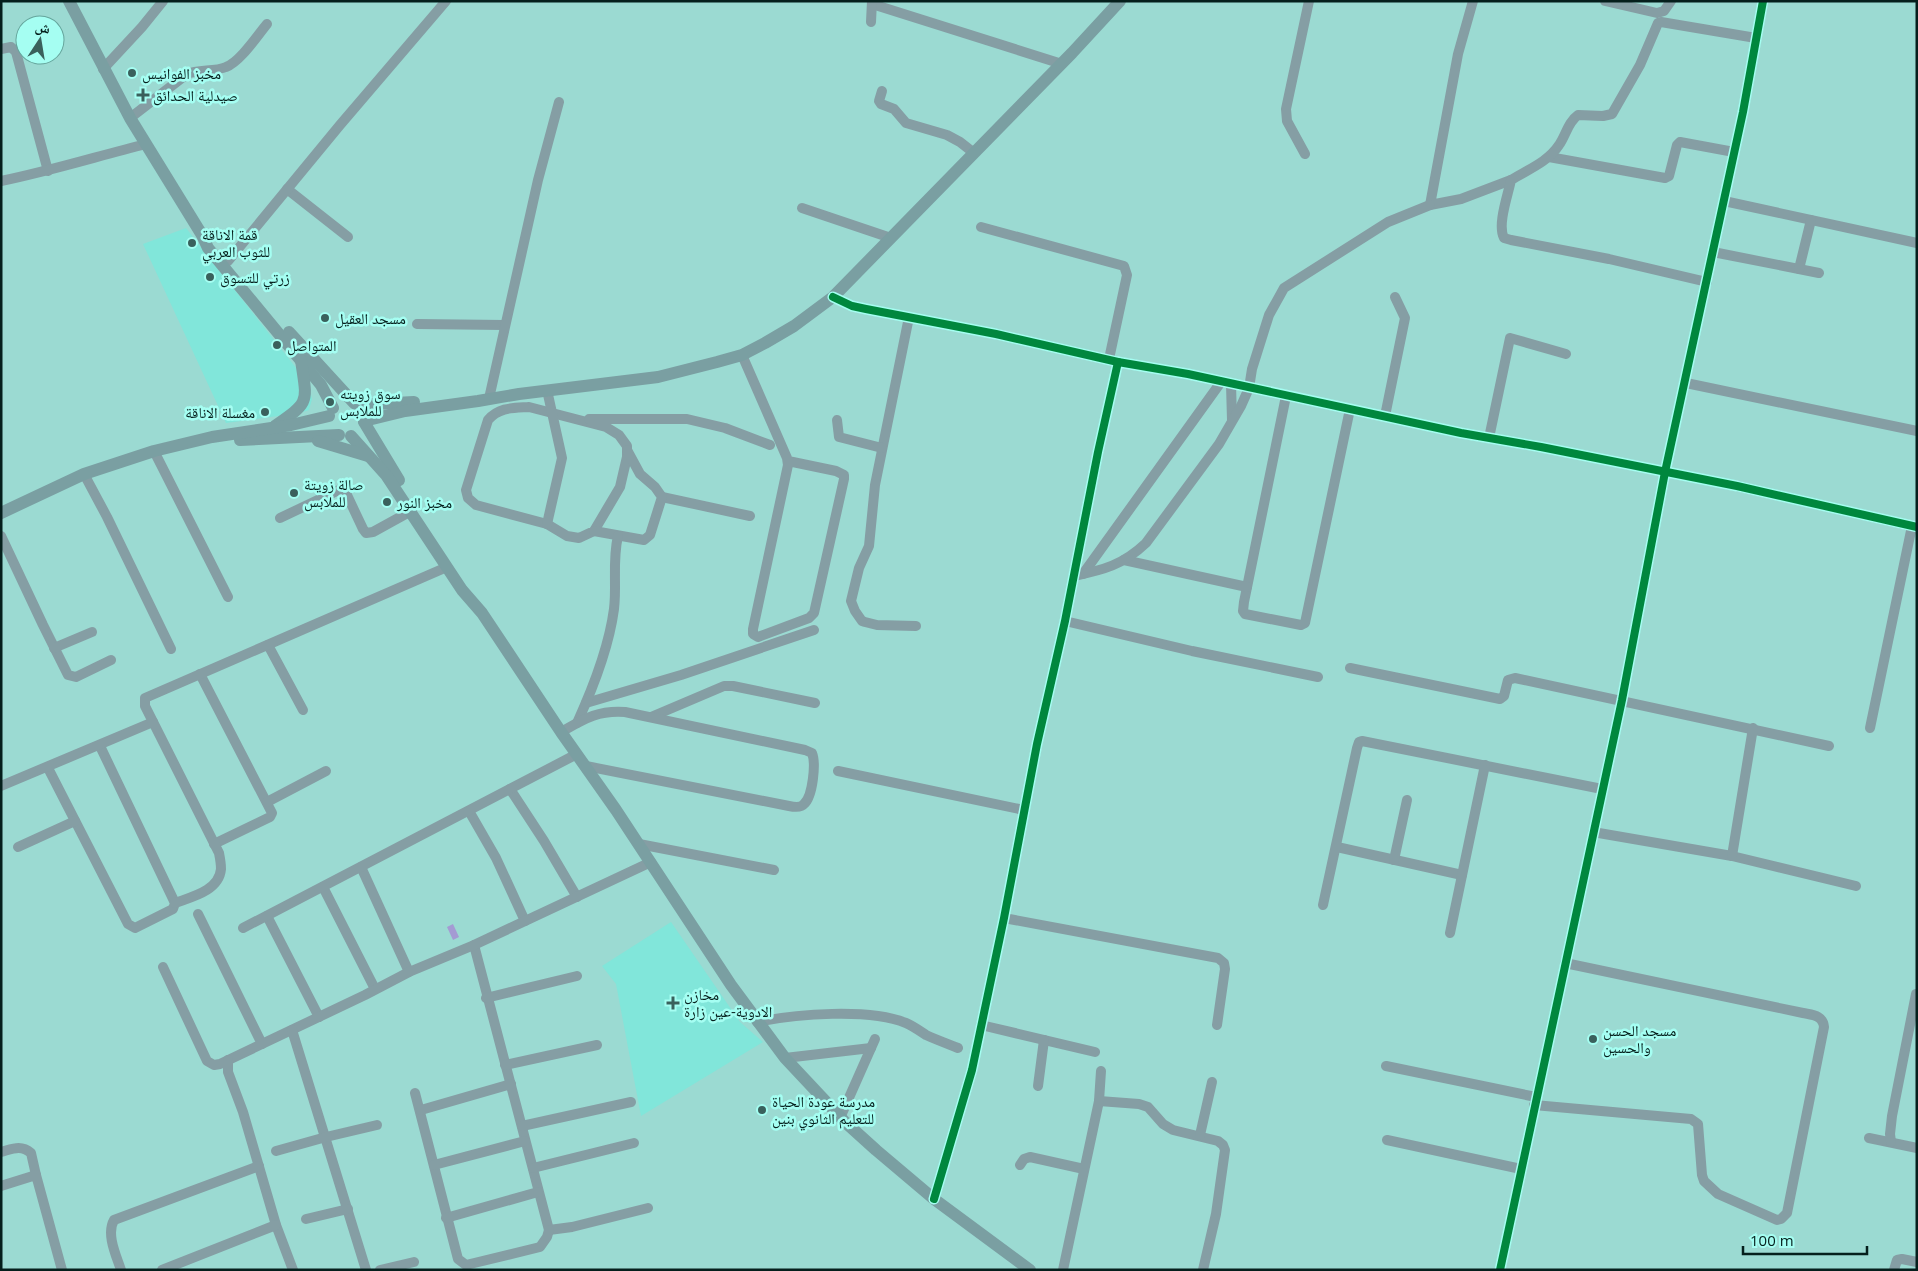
<svg xmlns="http://www.w3.org/2000/svg" width="1918" height="1271" font-family="'Open Sans','Noto Naskh Arabic',sans-serif">
<style>
.built{fill:#81e6da}
.water{fill:#a49bd3}
.lines{fill:none;stroke-linecap:round;stroke-linejoin:round}
.minor{stroke:#859ea4;stroke-width:10}
.major{stroke:#7a9fa2;stroke-width:12}
.cycleway-casing{stroke:#a5fef2;stroke-width:11}
.cycleway{stroke:#00873e;stroke-width:8}
.poi-dot{fill:#3a605c;stroke:#a5fef2;stroke-width:2}
.labels{text-anchor:middle;dominant-baseline:central;stroke-width:5;stroke-linejoin:round;paint-order:stroke}
.poi-label{font-size:15px;fill:#051f1c;stroke:#a5fef2;text-anchor:start}
</style>
<rect width="100%" height="100%" fill="#9bdad2"/>
<g class="built">
<polygon points="186,228 308,383 312,399 309,410 300,413 226,423 143,244"/>
<polygon points="671,922 740,1022 763,1042 641,1116 616,984 602,966"/>
</g>
<polygon class="water" points="453,924 459,937 453,940 447,927"/>
<g class="lines">
<g class="minor">
<polyline points="1473,1 1458,54 1430,205 1461,199 1511,180"/>
<polyline points="1605,1 1657,13 1664,11 1671,1"/>
<polyline points="872,4 1062,64"/>
<polyline points="871,22 872,1"/>
<polyline points="1,49 11,47 16,52 48,171"/>
<polyline points="103,69 142,27 163,1"/>
<polyline points="882,91 879,101 881,104 894,109 906,123 947,135 960,142 974,153"/>
<path d="M130 118 187 74C199 69 214 72 226 67 240 62 257 36 267 24"/>
<polyline points="1305,154 1287,121 1286,109 1309,1"/>
<polyline points="1549,157 1665,178 1669,176 1677,145 1680,142 1734,152"/>
<path d="M1 181C50 171 98 156 146 144"/>
<polyline points="287,189 348,237"/>
<polyline points="1724,201 1917,243"/>
<polyline points="802,208 891,238"/>
<polyline points="981,227 1124,266 1127,275 1109,359"/>
<polyline points="1713,252 1819,273"/>
<polyline points="228,261 340,125 446,1"/>
<polyline points="1799,269 1811,220"/>
<path d="M1707 282 1609 259 1511 240 1504 238C1497 225 1508 195 1511 180 1527 170 1548 162 1559 145 1566 135 1568 122 1578 115L1603 116 1612 114 1640 65 1658 23 1661 22 1756 38"/>
<polyline points="833,297 852,306 866,309 996,334 1118,362 1188,374 1461,433 1541,447 1737,486 1917,527"/>
<polyline points="909,317 875,485 869,546 859,568 851,601 855,611 862,621 865,622 877,625 916,626"/>
<polyline points="417,324 504,325"/>
<polyline points="742,355 787,458 788,465 753,629 753,634 758,637 809,618 814,613 844,479 844,475 836,471 788,461"/>
<polyline points="1686,383 1917,431"/>
<polyline points="1231,384 1232,420"/>
<polyline points="490,394 538,180 559,102"/>
<polyline points="1286,396 1244,602 1243,611 1245,614 1301,625 1305,623 1350,409"/>
<path d="M529 407 606 427 619 435 627 446V457L620 487 594 531 579 538 567 536 547 524 476 505 468 498 466 490 488 420C499 407 513 408 529 407Z"/>
<polyline points="1385,416 1405,318 1395,297"/>
<polyline points="589,419 687,419 725,428 770,445"/>
<polyline points="837,420 839,437 882,448"/>
<polyline points="1489,438 1510,338 1566,354"/>
<polyline points="154,451 228,597"/>
<polyline points="84,474 107,517 171,649"/>
<polyline points="662,497 750,516"/>
<polyline points="280,518 339,490 346,493 363,529 366,533 373,532 411,511"/>
<polyline points="547,524 562,458 547,390"/>
<polyline points="594,531 644,540 650,535 662,497 655,487 640,474 627,450"/>
<polyline points="1,536 43,625 68,675 76,677 111,660"/>
<polyline points="1124,560 1247,587"/>
<polyline points="1083,574 1221,382"/>
<path d="M1074 576C1103 570 1123 565 1146 543L1219 444 1241 406 1249 388 1252 369 1269 315 1284 288 1388 222 1430 205"/>
<polyline points="1065,621 1192,651 1318,677"/>
<polyline points="268,645 303,710"/>
<polyline points="54,648 92,632"/>
<polyline points="1350,668 1500,699 1504,696 1508,680 1515,678 1829,746"/>
<polyline points="200,674 272,813 270,817 214,844"/>
<polyline points="586,703 681,675 814,630"/>
<polyline points="651,717 724,686 733,686 815,703"/>
<path d="M577 723C593 688 609 647 614 609 617 584 612 561 618 536"/>
<polyline points="1870,728 1912,526"/>
<path d="M561 732C584 719 598 710 625 712L805 750 812 753C816 763 813 796 804 804 801 808 794 807 789 806L586 766"/>
<polyline points="48,768 128,924 135,928 173,909 175,903 100,746"/>
<polyline points="838,771 1024,810"/>
<polyline points="1,786 153,722"/>
<polyline points="510,789 544,841 577,897"/>
<polyline points="267,802 326,771"/>
<polyline points="469,811 496,858 525,921"/>
<polyline points="1593,832 1732,856 1856,886"/>
<polyline points="639,844 774,870"/>
<polyline points="18,847 75,821"/>
<polyline points="1337,847 1462,875"/>
<polyline points="1732,856 1753,728"/>
<polyline points="1394,860 1407,800"/>
<polyline points="361,867 409,972"/>
<polyline points="323,887 375,989"/>
<path d="M175 903C191 897 219 891 221 869 221 864 220 858 219 853L145 706V698L447 567"/>
<polyline points="1323,905 1357,748 1359,742 1362,741 1602,789"/>
<polyline points="198,914 262,1044"/>
<polyline points="267,916 319,1017"/>
<polyline points="1004,918 1218,958 1224,963 1225,969 1217,1025"/>
<polyline points="243,928 577,754"/>
<polyline points="1450,933 1485,765"/>
<polyline points="474,945 549,1230 572,1227 648,1208"/>
<polyline points="163,967 207,1061 214,1065 220,1064 365,995 409,972 474,945 651,862"/>
<polyline points="486,998 577,976"/>
<path d="M757 1022C796 1014 869 1008 906 1023 913 1026 920 1031 926 1035 937 1040 948 1044 958 1048"/>
<polyline points="981,1025 1095,1052"/>
<polyline points="292,1030 366,1270"/>
<polyline points="785,1058 871,1048"/>
<polyline points="228,1060 228,1072 243,1112 276,1225 293,1270"/>
<polyline points="505,1065 597,1045"/>
<polyline points="1386,1066 1536,1097"/>
<polyline points="1038,1086 1044,1040"/>
<polyline points="415,1093 458,1259 466,1265 540,1247 547,1237 549,1230"/>
<polyline points="1099,1101 1139,1104 1148,1107 1163,1124 1173,1130 1218,1141 1223,1145 1225,1150 1216,1214 1203,1270"/>
<path d="M1534 1105 1691 1119 1698 1124 1702 1175 1704 1181 1718 1194 1777 1220 1781 1219 1787 1213 1824 1027C1823 1015 1812 1015 1803 1013L1565 963"/>
<polyline points="421,1110 511,1084"/>
<polyline points="840,1118 875,1039"/>
<polyline points="522,1126 631,1102"/>
<polyline points="1200,1135 1212,1082"/>
<polyline points="1869,1138 1917,1148"/>
<polyline points="1387,1140 1521,1169"/>
<polyline points="1891,1142 1890,1134 1892,1116 1916,994"/>
<polyline points="276,1151 326,1137 377,1125"/>
<path d="M1 1152C12 1149 21 1144 31 1153L36 1175"/>
<polyline points="434,1165 525,1141"/>
<polyline points="1020,1165 1024,1159 1030,1157 1084,1169"/>
<polyline points="533,1168 634,1143"/>
<polyline points="1,1186 36,1175 62,1270"/>
<polyline points="934,1199 972,1070 1004,918 1037,744 1065,621 1098,452 1118,362"/>
<polyline points="446,1218 538,1192"/>
<polyline points="306,1219 348,1209"/>
<path d="M121 1270C116 1255 106 1234 114 1220L259 1166"/>
<polyline points="162,1270 276,1225"/>
<polyline points="380,1270 414,1262"/>
<polyline points="1063,1270 1099,1101 1101,1071"/>
<polyline points="1500,1270 1622,700 1665,472 1743,112 1763,1"/>
<polyline points="1894,1270 1897,1260 1902,1259 1917,1262"/>
</g>
<g class="major">
<polyline points="69,1 130,118 202,235 208,248 321,385 333,408"/>
<polyline points="289,332 354,403"/>
<polyline points="357,405 414,402"/>
<polyline points="364,421 405,411 478,401 519,394 658,377 717,362 742,355 765,343 794,326 833,297 1072,53 1120,1"/>
<polyline points="364,422 399,480"/>
<path d="M275 426C311 401 307 403 301 360"/>
<polyline points="351,436 386,475 462,590 482,613 561,732 616,810 731,985 785,1058 845,1122 876,1150 934,1199 1030,1270"/>
<polyline points="240,440 339,435"/>
<polyline points="318,441 368,456"/>
<polyline points="1,513 84,474 154,451 212,437 291,425 329,416"/>
</g>
<defs>
<g id="cycleway">
<polyline points="833,297 852,306 866,309 996,334 1118,362 1188,374 1461,433 1541,447 1737,486 1917,527"/>
<polyline points="934,1199 972,1070 1004,918 1037,744 1065,621 1098,452 1118,362"/>
<polyline points="1500,1270 1622,700 1665,472 1743,112 1763,1"/>
</g>
</defs>
<use href="#cycleway" class="cycleway-casing"/>
<use href="#cycleway" class="cycleway"/>
</g>
<g class="poi-dot">
<circle cx="132" cy="73" r="5"/>
<path d="M140.5 87.5h5v5h5v5h-5v5h-5v-5h-5v-5h5z"/>
<circle cx="192" cy="243" r="5"/>
<circle cx="210" cy="277" r="5"/>
<circle cx="325" cy="318" r="5"/>
<circle cx="277" cy="345" r="5"/>
<circle cx="330" cy="402" r="5"/>
<circle cx="265" cy="412" r="5"/>
<circle cx="294" cy="493" r="5"/>
<circle cx="387" cy="502" r="5"/>
<path d="M670.5 995.5h5v5h5v5h-5v5h-5v-5h-5v-5h5z"/>
<circle cx="1593" cy="1039" r="5"/>
<circle cx="762" cy="1110" r="5"/>
</g>
<g class="labels">
<g class="poi-label">
<text x="142" y="73">مخبز الفوانيس</text>
<text x="153" y="95">صيدلية الحدائق</text>
<text x="202" y="234">قمة الاناقة<tspan x="202" dy="17">للثوب العربي</tspan></text>
<text x="220" y="277">زرتي للتسوق</text>
<text x="335" y="318">مسجد العقيل</text>
<text x="287" y="345">المتواصل</text>
<text x="340" y="393">سوق زويته<tspan x="340" dy="17">للملابس</tspan></text>
<text x="255" y="412" text-anchor="end">مغسلة الاناقة</text>
<text x="304" y="484">صالة زويتة<tspan x="304" dy="17">للملابس</tspan></text>
<text x="397" y="502">مخبز النور</text>
<text x="684" y="994">مخازن<tspan x="684" dy="17">الادوية-عين زارة</tspan></text>
<text x="1603" y="1030">مسجد الحسن<tspan x="1603" dy="17">والحسين</tspan></text>
<text x="772" y="1101">مدرسة عودة الحياة<tspan x="772" dy="17">للتعليم الثانوي بنين</tspan></text>
</g>
</g>
<rect width="1918" height="1271" fill="none" stroke="#051f1c" stroke-width="5"/>
<g transform="translate(40 40) rotate(12)"><circle r="24" fill="#a5fef2" stroke="#65a59c"/>
<path d="M0-4L9 19L0 12L-9 19Z" fill="#3a605c"/>
<text y="-8" font-size="14" font-weight="bold" text-anchor="middle" fill="#051f1c">ش</text>
</g>
<path d="M1743 1246v8h124v-8" fill="none" stroke="#051f1c" stroke-width="2.5"/>
<text x="1750" y="1246" font-size="15" fill="#051f1c" stroke="#a5fef2" stroke-width="4" paint-order="stroke">100 m</text>
</svg>
